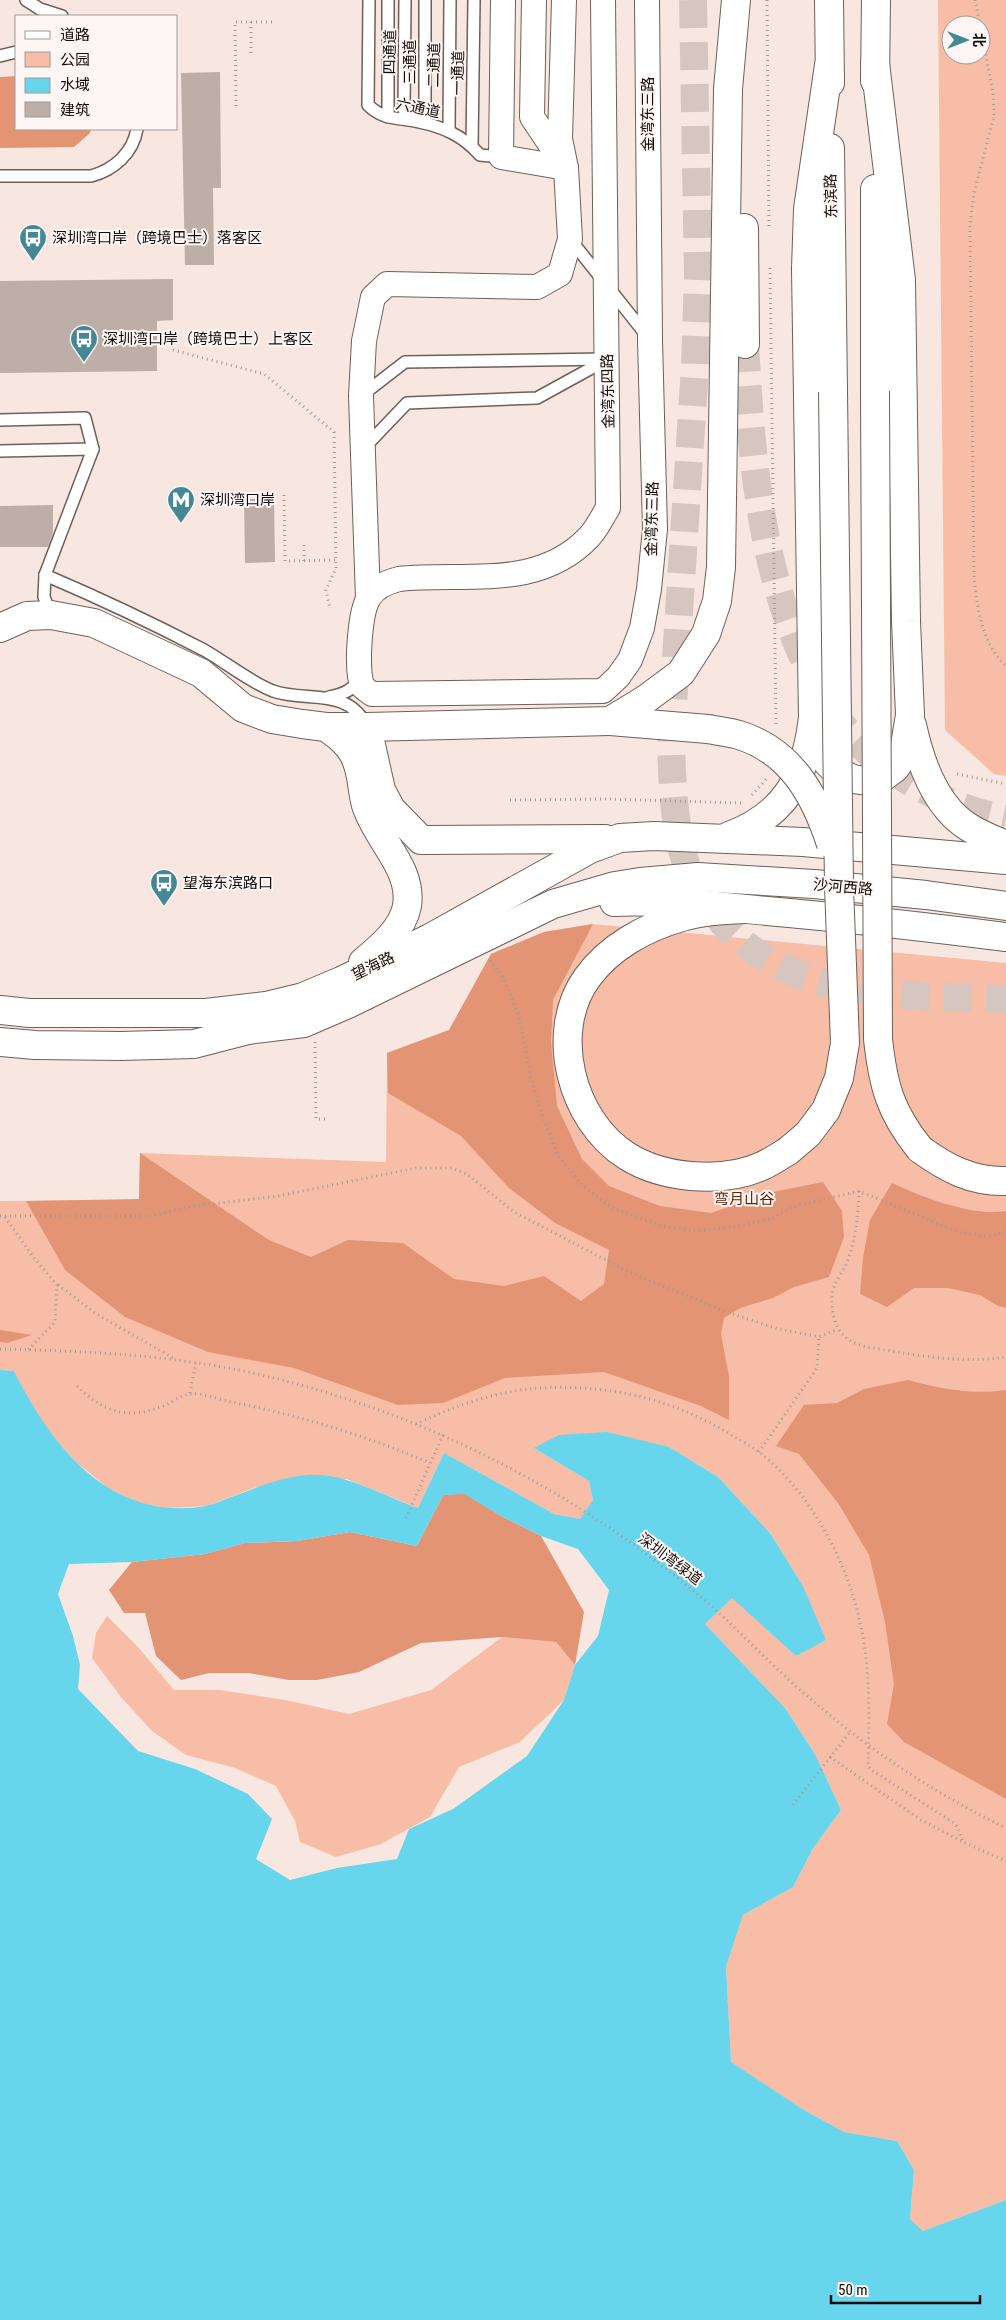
<svg xmlns="http://www.w3.org/2000/svg" width="1006" height="2320" font-family="'Roboto Condensed','Noto Sans SC',sans-serif">
<style>
.green{fill:#f7bda7;fill-rule:evenodd}
.forest{fill:#e39474}
.water{fill:#67d5ec;fill-rule:evenodd}
.building{fill:#beaea8}
.lines{fill:none;stroke-linecap:round;stroke-linejoin:round}
.highway-tunnel{stroke:#d5c6c0;stroke-width:28;stroke-dasharray:28 14;stroke-linecap:butt}
.lane-casing{stroke:#6d605a;stroke-width:14}
.street-casing{stroke:#6d605a;stroke-width:26}
.primary-casing{stroke:#6d605a;stroke-width:30}
.highway-casing{stroke:#6d605a;stroke-width:30}
.path{stroke:#a59994;stroke-width:3;stroke-dasharray:1 4;stroke-linecap:butt}
.lane{stroke:#fff;stroke-width:11}
.street{stroke:#fff;stroke-width:24}
.primary{stroke:#fff;stroke-width:28}
.highway{stroke:#fff;stroke-width:28}
.primary-bridge-casing{stroke:#6d605a;stroke-width:30;stroke-linecap:butt}
.primary-bridge{stroke:#fff;stroke-width:28}
.labels{text-anchor:middle;dominant-baseline:central;stroke-width:4;stroke-linejoin:round;paint-order:stroke}
.street-label{font-size:15px;fill:#120d0b;stroke:#fdf6f4}
.poi-label{font-size:15px;fill:#120d0b;stroke:#fdf6f4;text-anchor:start}
.park-label{font-size:15px;fill:#672100;stroke:#fdf6f4}
</style>
<rect width="100%" height="100%" fill="#f7e7e0"/>
<g class="green">
<path d="M938 0H1006V776L994 774 945 730ZM951 25H981V55H951Z"/>
<polygon points="593,924 1006,963 1006,2200 923,2231 910,2219 914,2170 897,2141 844,2132 804,2110 731,2063 726,1967 743,1915 793,1887 812,1850 841,1810 815,1754 785,1708 705,1624 732,1597 796,1656 825,1640 803,1586 770,1533 718,1477 669,1447 534,1448 589,1481 593,1500 580,1519 554,1514 444,1453 418,1508 347,1479 256,1487 207,1506 168,1508 138,1503 108,1488 76,1462 52,1436 30,1403 14,1371 0,1370 0,1201 139,1200 140,1153 386,1162 387,1053 449,1030 491,954 544,932"/>
<polygon points="107,1616 138,1647 174,1690 219,1690 285,1700 349,1714 431,1690 502,1637 556,1642 575,1665 564,1700 520,1742 459,1767 430,1817 381,1844 336,1857 300,1842 295,1821 276,1786 235,1768 186,1755 152,1731 121,1697 92,1658 96,1633"/>
</g>
<g class="forest">
<polygon points="16,76 16,129 91,129 90,133 74,147 0,148 0,77"/>
<polygon points="593,924 553,1000 551,1042 557,1106 582,1159 609,1186 660,1206 711,1213 773,1192 823,1182 842,1211 844,1237 829,1277 794,1287 773,1298 740,1308 724,1318 721,1334 729,1376 729,1420 701,1406 604,1372 505,1378 443,1403 398,1405 294,1368 208,1352 125,1317 65,1270 26,1201 139,1199 140,1153 269,1240 311,1257 348,1240 403,1243 454,1279 504,1286 544,1276 581,1301 604,1284 609,1250 555,1223 509,1188 461,1136 388,1093 387,1053 449,1030 491,954 544,932"/>
<path d="M892 1183C922 1197 973 1217 1006 1211V1308L998 1306 980 1295 948 1288H914L887 1307 860 1294 863 1258 870 1220Z"/>
<polygon points="0,1330 32,1335 7,1343 0,1342"/>
<path d="M908 1380C942 1389 971 1395 1006 1390V1799L904 1742 887 1724 894 1684 885 1622 869 1555 838 1503 799 1454 776 1446 804 1405 837 1403 864 1389Z"/>
<polygon points="464,1493 503,1517 541,1536 584,1612 575,1665 556,1642 502,1637 421,1643 359,1672 317,1680 289,1680 248,1673 209,1673 181,1680 156,1656 145,1613 124,1613 109,1590 132,1562 205,1554 245,1543 297,1541 350,1532 417,1546 443,1495"/>
</g>
<path class="water" d="M0 1370 14 1371C52 1447 110 1522 206 1506 215 1504 225 1499 234 1496 257 1487 283 1477 307 1475 345 1472 383 1496 418 1508L444 1453 554 1514 580 1519 593 1500 589 1481 534 1448 559 1435 607 1432 669 1447 718 1477 770 1533 803 1586 826 1640 796 1656 732 1598 705 1624 785 1708 815 1754 841 1810 812 1850 793 1887 743 1915 726 1967 731 2062 804 2110 844 2132 897 2141 914 2170 910 2219 923 2231 1006 2200V2320H0ZM464 1494 503 1517 541 1536 578 1549 609 1590 598 1636 575 1665 564 1700 527 1756 453 1809 409 1829 397 1859 337 1868 290 1880 256 1859 272 1819 248 1794 195 1769 138 1751 78 1689 80 1665 73 1636 58 1594 69 1564 132 1562 205 1554 245 1543 297 1541 350 1532 417 1546 443 1495Z"/>
<g class="building">
<polygon points="220,72 221,188 213,188 214,265 185,265 181,73"/>
<polygon points="173,279 173,320 157,321 157,371 0,373 0,281"/>
<polygon points="244,499 274,499 275,562 245,563"/>
<polygon points="53,505 53,533 48,547 0,547 0,506"/>
</g>
<g class="lines">
<g class="highway-tunnel">
<path d="M693 0 698 275 695 366 671 736C672 779 673 823 686 864 693 886 707 905 722 922 792 1002 908 995 1006 999"/>
<path d="M745 344C752 471 763 610 837 718 873 769 946 808 1006 819"/>
</g>
<defs>
<g id="lane">
<polyline points="26,0 40,9 62,16"/>
<path d="M369 0 368 105C384 121 399 117 419 122 444 127 463 136 480 155L501 157"/>
<polyline points="388,0 388,117"/>
<polyline points="405,0 404,110 419,120"/>
<polyline points="425,0 425,123"/>
<polyline points="0,56 16,52"/>
<polyline points="449,130 450,0"/>
<polyline points="472,146 474,0"/>
<path d="M0 176H91C114 170 133 153 137 129"/>
<polyline points="570,239 647,336"/>
<polyline points="361,396 405,362 606,359"/>
<polyline points="0,420 85,418 93,449 45,575 44,597 51,615"/>
<polyline points="364,448 407,403 537,398 608,359"/>
<polyline points="0,451 93,449"/>
<path d="M45 575C99 598 152 623 204 650 227 663 248 681 273 691 307 703 348 686 367 727"/>
<path d="M329 697C343 694 352 691 361 678"/>
</g>
<g id="street">
<polyline points="503,0 501,157 566,168"/>
<polyline points="534,0 532,117 562,162"/>
<path d="M603 0 608 508C602 517 597 529 589 537 538 591 465 572 399 579 387 582 374 588 368 599 360 614 355 672 363 687 365 689 369 692 372 694L603 691 618 677 630 660 642 628 649 589 655 529 650 340 647 0"/>
<polyline points="368,598 361,396 364,341 373,297 387,284 537,287 560,274 570,239 566,168 560,139 564,0"/>
</g>
<g id="primary">
<polyline points="829,0 830,83"/>
<polyline points="875,81 876,0"/>
<polyline points="830,148 833,392"/>
<polyline points="875,391 875,189"/>
<polyline points="813,718 819,749 827,762 836,771 853,779 867,781 883,777 895,768 903,757 910,715 906,621 901,280 875,63"/>
<polyline points="610,721 708,729"/>
<path d="M912 725C920 762 936 808 970 828 981 835 994 840 1006 845"/>
<path d="M326 727C337 735 347 742 353 753 363 770 361 788 366 805 377 840 413 868 407 906 403 929 380 948 363 962"/>
<polyline points="367,727 381,790 391,809 421,840 605,839"/>
<path d="M729 836C786 815 806 776 813 718L806 269 808 209 829 65"/>
<path d="M614 902C666 900 716 906 767 911 847 918 926 927 1006 937"/>
<path d="M745 909C724 910 702 911 682 917 646 927 609 947 587 978 548 1032 571 1121 627 1156 646 1168 669 1174 691 1176 715 1178 740 1176 762 1166 771 1162 780 1156 788 1151"/>
<polyline points="0,1010 29,1013 206,1013 266,1006 303,997 341,981 430,938 590,849 620,838 654,836 803,842 1006,860"/>
<polyline points="0,1042 35,1045 121,1046 194,1044 248,1030 304,1023 348,1004 553,904 615,886 640,882 698,877 814,884 926,895 1006,906"/>
<path d="M920 1149C946 1168 972 1182 1006 1181"/>
</g>
<g id="highway">
<polyline points="744,228 745,344"/>
<polyline points="0,628 27,616 51,615 94,623 201,673 243,708 272,719 302,724 326,727 367,727 610,721 646,699 681,673 706,634 717,601 721,567 728,89 736,0"/>
</g>
</defs>
<use href="#lane" class="lane-casing"/>
<use href="#street" class="street-casing"/>
<use href="#primary" class="primary-casing"/>
<use href="#highway" class="highway-casing"/>
<g class="path">
<polyline points="767,0 769,229"/>
<polyline points="975,0 980,25"/>
<polyline points="251,22 251,53"/>
<path d="M981 30 993 93 994 116 974 193 970 225 974 574C977 607 981 643 1006 666"/>
<polyline points="236,106 235,22 274,22"/>
<polyline points="770,268 776,726"/>
<polyline points="173,350 264,374 334,432 336,568 326,590 330,609"/>
<polyline points="284,495 285,561 336,560"/>
<polyline points="304,545 304,561"/>
<polyline points="957,774 1006,784"/>
<polyline points="752,795 768,777"/>
<polyline points="510,800 607,799 742,803"/>
<polyline points="490,960 504,979 519,1017 531,1078 543,1118 558,1155 580,1183 612,1208 662,1226 697,1231 738,1226 771,1219 792,1207 859,1191 958,1232 988,1236 1006,1232"/>
<polyline points="315,1042 316,1119 329,1119"/>
<path d="M859 1191C858 1215 856 1239 847 1262 842 1273 833 1284 832 1296 831 1313 835 1330 849 1340 859 1347 874 1348 885 1350 926 1357 965 1363 1006 1357"/>
<polyline points="0,1216 152,1216 187,1207 278,1196 416,1168 452,1168 467,1174 514,1212 627,1271 724,1311 775,1328 819,1337 838,1329"/>
<polyline points="5,1217 34,1258 57,1285 55,1322 28,1350"/>
<polyline points="58,1285 98,1315 175,1359"/>
<path d="M0 1349C86 1351 173 1355 257 1374 419 1411 569 1487 696 1593 729 1620 757 1651 789 1680 858 1742 922 1787 1006 1828"/>
<path d="M77 1386C106 1414 128 1420 166 1405 173 1401 182 1395 190 1394 200 1392 217 1399 227 1401 297 1415 365 1435 430 1463"/>
<polyline points="190,1393 196,1363"/>
<path d="M416 1424C454 1406 497 1391 539 1388 609 1384 674 1399 733 1436 742 1441 751 1446 759 1452 809 1491 845 1557 859 1618 871 1666 869 1715 868 1765L870 1769 954 1823 958 1828 963 1842"/>
<polyline points="759,1452 817,1368 819,1337"/>
<polyline points="406,1518 443,1435"/>
<polyline points="830,1757 921,1820 963,1842 1006,1861"/>
<polyline points="793,1805 850,1732"/>
</g>
<use href="#lane" class="lane"/>
<use href="#street" class="street"/>
<use href="#primary" class="primary"/>
<use href="#highway" class="highway"/>
<defs>
<g id="primary-bridge">
<path d="M875 391 878 1039C883 1085 890 1112 920 1149"/>
<path d="M708 729C718 731 729 732 739 735 791 751 815 795 831 844"/>
<polyline points="788,1151 808,1134 826,1110 839,1078 845,1043 839,887 833,392"/>
</g>
</defs>
<use href="#primary-bridge" class="primary-bridge-casing"/>
<use href="#primary-bridge" class="primary-bridge"/>
</g>
<defs>
<symbol id="bus-pin" viewBox="-11 -11 22 30"><path d="M0 17L-7.5 6A9.5 9.5 0 1 1 7.5 6Z" fill="#448896" stroke="#fdf6f4"/><path d="M-5-6H5V4H4V6H2V4H-2V6H-4V4H-5ZM-3.5-4V0h7V-4ZM-3.5 1.2v1.5H-2V1.2ZM2 1.2v1.5H3.5V1.2Z" fill="#fff"/></symbol>
<symbol id="metro-pin" viewBox="-11 -11 22 30"><path d="M0 17L-7.5 6A9.5 9.5 0 1 1 7.5 6Z" fill="#448896" stroke="#fdf6f4"/><path d="M-5.5 5V-5H-3L0 0L3-5H5.5V5H3V-.5L0 4L-3-.5V5Z" fill="#fff"/></symbol>
</defs>
<g fill-rule="evenodd">
<use href="#bus-pin" x="17" y="222" width="32" height="43"/>
<use href="#bus-pin" x="68" y="323" width="32" height="43"/>
<use href="#metro-pin" x="165" y="484" width="32" height="43"/>
<use href="#bus-pin" x="148" y="867" width="32" height="43"/>
</g>
<g class="labels">
<g class="street-label">
<text transform="translate(390 52) rotate(-89)">四通道</text>
<text transform="translate(410 62) rotate(-90)">三通道</text>
<text transform="translate(434 65) rotate(-89)">二通道</text>
<text transform="translate(458 73) rotate(-89)">一通道</text>
<text transform="translate(418 108) rotate(12)">六通道</text>
<text transform="translate(648 114) rotate(-90)">金湾东三路</text>
<text transform="translate(831 196) rotate(-91)">东滨路</text>
<text transform="translate(608 391) rotate(-91)">金湾东四路</text>
<text transform="translate(652 519) rotate(-89)">金湾东三路</text>
<text transform="translate(843 887) rotate(5)">沙河西路</text>
<text transform="translate(373 966) rotate(-26)">望海路</text>
<text transform="translate(670 1559) rotate(37)">深圳湾绿道</text>
</g>
<g class="poi-label">
<text x="52" y="238">深圳湾口岸（跨境巴士）落客区</text>
<text x="103" y="339">深圳湾口岸（跨境巴士）上客区</text>
<text x="200" y="500">深圳湾口岸</text>
<text x="183" y="883">望海东滨路口</text>
</g>
<g class="park-label">
<text x="744" y="1199">弯月山谷</text>
</g>
</g>
<rect x="15" y="15" width="162" height="115" fill="#fdf6f4" stroke="#9f9997"/>
<rect x="25" y="31" width="25" height="8" fill="#ffffff" stroke="#9f9997"/>
<text x="60" y="40" font-size="15" fill="#120d0b">道路</text>
<rect x="25" y="52" width="25" height="15" fill="#f7bda7" stroke="#9f9997"/>
<text x="60" y="65" font-size="15" fill="#120d0b">公园</text>
<rect x="25" y="78" width="25" height="15" fill="#67d5ec" stroke="#9f9997"/>
<text x="60" y="90" font-size="15" fill="#120d0b">水域</text>
<rect x="25" y="102" width="25" height="15" fill="#beaea8" stroke="#9f9997"/>
<text x="60" y="115" font-size="15" fill="#120d0b">建筑</text>
<g transform="translate(966 40) rotate(90)"><circle r="24" fill="#fdf6f4" stroke="#9f9997"/>
<path d="M0-4L9 19L0 12L-9 19Z" fill="#448896"/>
<text y="-8" font-size="14" font-weight="bold" text-anchor="middle" fill="#120d0b">北</text>
</g>
<path d="M831 2295v8h149v-8" fill="none" stroke="#120d0b" stroke-width="2.5"/>
<text x="838" y="2295" font-size="15" fill="#120d0b" stroke="#fdf6f4" stroke-width="4" paint-order="stroke">50 m</text>
</svg>
